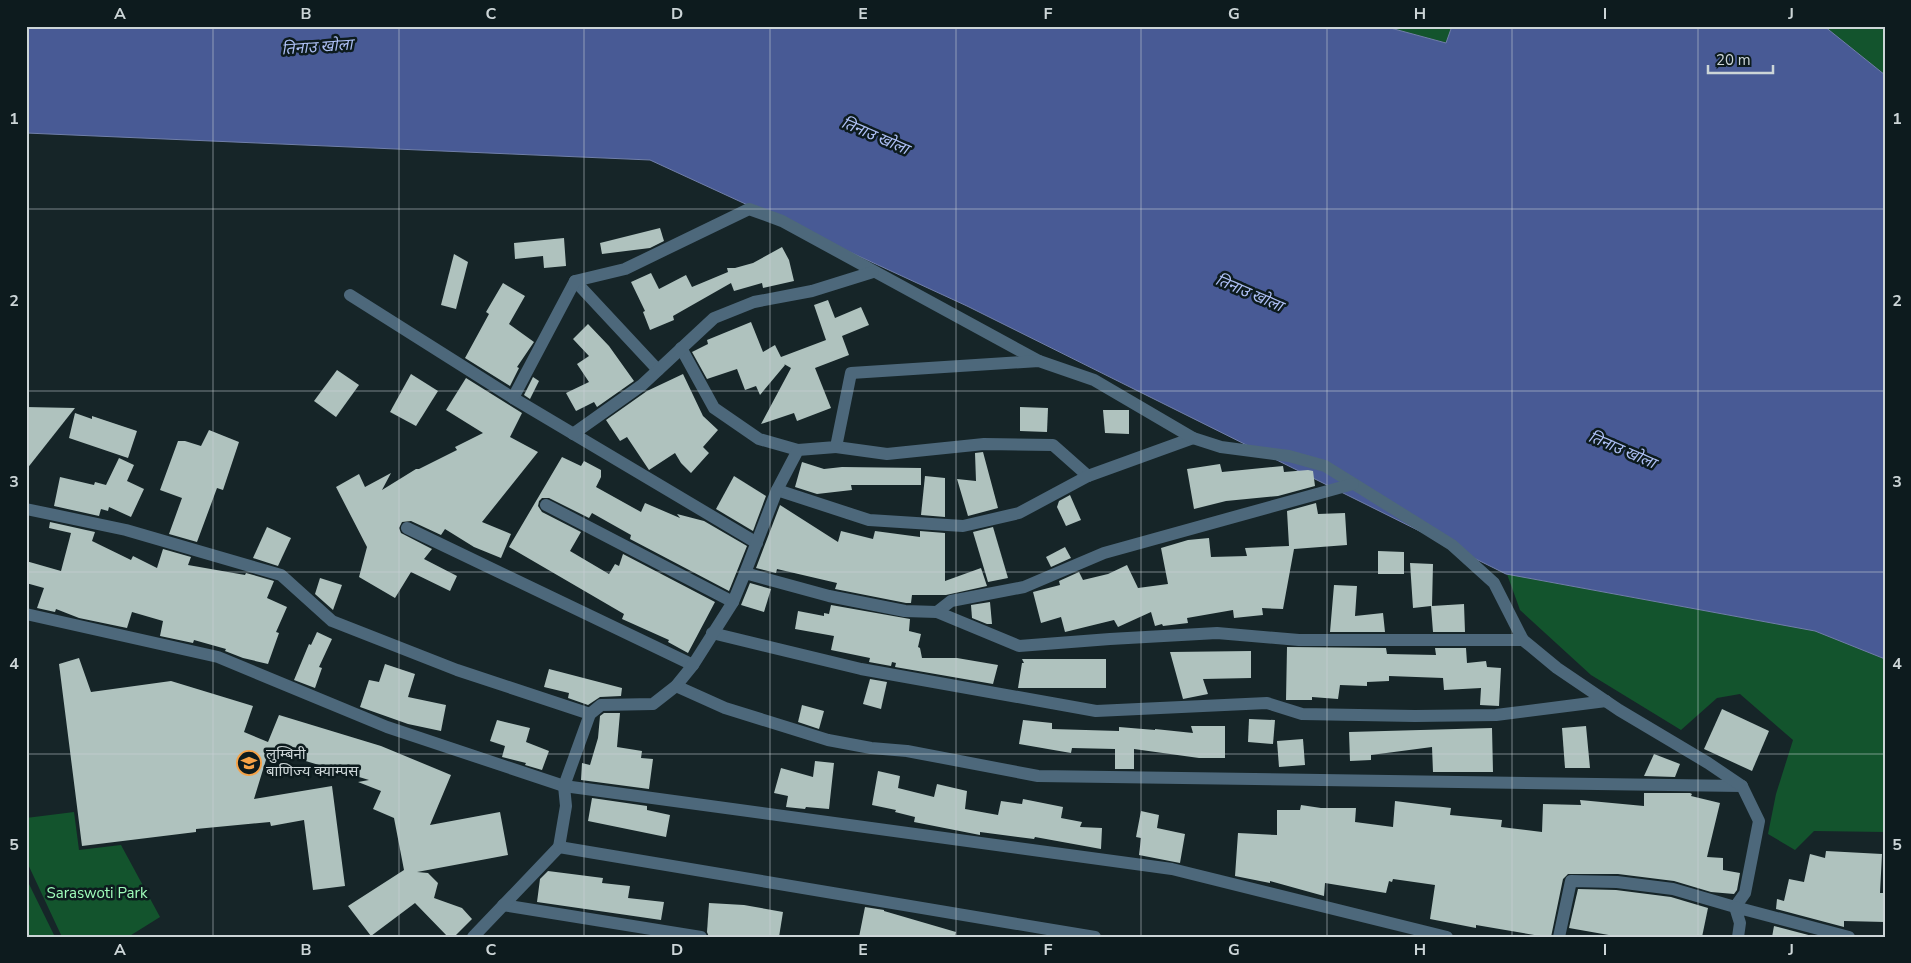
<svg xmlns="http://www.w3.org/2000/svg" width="1911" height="963" font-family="'Nunito Sans','Noto Sans Devanagari',sans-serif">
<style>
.green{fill:#13542d}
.water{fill:#485a95;stroke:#707fa9}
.building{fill:#afc2be}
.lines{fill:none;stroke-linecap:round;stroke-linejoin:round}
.minor{stroke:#4d687b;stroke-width:12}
.grid{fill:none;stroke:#ccd5d7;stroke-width:1;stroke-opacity:0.55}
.labels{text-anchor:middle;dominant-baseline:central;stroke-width:5;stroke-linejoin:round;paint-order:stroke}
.poi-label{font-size:15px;fill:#ccd5d7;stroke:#0d1b1e;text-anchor:start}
.park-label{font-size:15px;fill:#9ffdbb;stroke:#0d1b1e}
.water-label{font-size:16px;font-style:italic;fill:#adbff4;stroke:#0d1b1e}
.neatline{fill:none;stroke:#ccd5d7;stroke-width:2}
.grid-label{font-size:16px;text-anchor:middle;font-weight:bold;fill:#ccd5d7}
</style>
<rect width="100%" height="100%" fill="#162528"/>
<g class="green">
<polygon points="1383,26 1452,26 1447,43"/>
<polygon points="1824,26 1885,26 1885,75"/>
<polygon points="1507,574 1815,631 1885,659 1885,832 1814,831 1795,850 1768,834 1776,794 1793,740 1740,694 1717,698 1681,730 1591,675 1520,610"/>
<polygon points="74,812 79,850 121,845 160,917 128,937 62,937 26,860 26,818"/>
<polygon points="26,878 55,937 26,937"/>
</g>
<polygon class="water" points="26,26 1383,26 1446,43 1452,26 1824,26 1885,75 1885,659 1815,631 1506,574 967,306 650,160 26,133"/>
<g class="building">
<polygon points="660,228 664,241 650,248 602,254 600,243"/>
<polygon points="564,238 566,266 544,268 543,256 515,259 514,243"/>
<polygon points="782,247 789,260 794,281 763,288 762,283 734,291 731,283 673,316 674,320 650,330 643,312 645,311 631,282 651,273 659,289 686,275 692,287 728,272 727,268 735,268 753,263"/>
<polygon points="454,254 468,262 456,309 441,305"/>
<polygon points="503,283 525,296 509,324 534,342 517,367 519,368 510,386 465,358 489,314 486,312"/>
<polygon points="828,300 835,318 861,307 869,325 842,336 849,355 815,368 831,408 797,421 794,413 761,424 791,368 784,364 785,365 760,395 756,386 745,390 737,369 707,379 692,352 708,344 707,340 751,322 763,352 775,345 781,357 826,340 814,305"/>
<polygon points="588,324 609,346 634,381 597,407 594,402 576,411 566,393 589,382 577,364 589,356 573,339"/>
<polygon points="337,370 359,385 336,417 314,401"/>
<polygon points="411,374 438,391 416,426 390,412"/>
<polygon points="683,374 703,416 718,430 703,447 709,453 691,473 681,463 675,453 649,470 627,437 620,441 606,420 647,391"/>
<polygon points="533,377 539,381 530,399 524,395"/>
<polygon points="466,378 522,413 510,437 538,452 482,522 511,534 501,558 474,547 445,529 441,535 411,521 402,522 399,528 401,533 432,549 424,559 457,576 450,591 411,572 395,598 359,577 367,547 336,487 359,474 365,487 391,473 382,490 416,469 419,469 457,450 455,447 483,433 446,410"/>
<polygon points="26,407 75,408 26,470"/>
<polygon points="1020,407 1048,408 1047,432 1020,431"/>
<polygon points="1103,410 1129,410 1129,434 1105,433"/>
<polygon points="75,413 92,419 92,416 137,431 128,458 69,438"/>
<polygon points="209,430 239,442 223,490 217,488 197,542 169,534 182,498 160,490 178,441 185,441 201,446"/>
<polygon points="983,452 998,508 968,516 957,479 976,481 975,453"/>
<polygon points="562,457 581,466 584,461 601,470 601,477 596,487 641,512 645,503 680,518 677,514 704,521 747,546 729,591 630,539 631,535 592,513 589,518 549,498 542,498 539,501 538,506 542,512 581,532 570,551 609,574 615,564 619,566 623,554 715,602 688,653 668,642 669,640 622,619 624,614 509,547"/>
<polygon points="119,458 134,465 127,481 144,489 131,517 109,507 108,511 101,509 99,516 54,506 60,477 94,485 95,482 106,485"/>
<polygon points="802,462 824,469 842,467 921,468 921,485 851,485 852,490 817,494 795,487"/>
<polygon points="1220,464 1222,472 1283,466 1284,472 1308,470 1313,471 1315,486 1278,496 1226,501 1194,509 1187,469"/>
<polygon points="734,476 766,496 753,531 716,509"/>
<polygon points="925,476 945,478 945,517 921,515"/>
<polygon points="1070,495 1081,520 1066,526 1057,507 1059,501"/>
<polygon points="1316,503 1318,514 1345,513 1347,545 1294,549 1283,609 1262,608 1263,615 1234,618 1233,610 1187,618 1188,623 1163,626 1162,624 1155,626 1151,612 1118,627 1114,620 1065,632 1061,617 1041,623 1033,592 1060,585 1059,581 1079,572 1083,580 1108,574 1127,565 1138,588 1168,584 1161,548 1188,540 1209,538 1211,557 1247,556 1245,548 1289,546 1287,511"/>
<polygon points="780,505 838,542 841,531 873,539 875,531 920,537 920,531 945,533 945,581 981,568 987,586 946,595 912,595 911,603 906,603 835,589 837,583 777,569 776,573 756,568"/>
<polygon points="50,522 95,532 92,541 131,560 133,556 157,568 163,549 191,557 188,565 245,575 246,573 274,581 267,598 287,607 276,632 279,633 268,664 243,658 225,651 226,649 194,640 193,643 160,636 163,621 132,612 127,628 79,618 56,609 55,612 37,608 44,588 26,583 26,561 61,571 71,533 49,528"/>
<polygon points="267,527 291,538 278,566 253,558"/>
<polygon points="993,527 1008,578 988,582 973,532"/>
<polygon points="1065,547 1071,558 1051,567 1046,557"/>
<polygon points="1378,551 1404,552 1404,574 1378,574"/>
<polygon points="1410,563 1433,564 1432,606 1464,604 1465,632 1433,632 1431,606 1413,608"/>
<polygon points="320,578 342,585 333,610 315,594"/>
<polygon points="750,583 771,589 764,612 741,605"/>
<polygon points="1334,585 1357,586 1355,616 1383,613 1385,632 1330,632"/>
<polygon points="990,602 992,624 987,624 972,618 971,605"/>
<polygon points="831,605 910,619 909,631 921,634 918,647 920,648 922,658 957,658 998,665 993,684 895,667 896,663 892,662 891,666 869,662 870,658 831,650 834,636 795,629 798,611 824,616 824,613 829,614"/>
<polygon points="317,632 332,639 319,667 322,668 315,688 294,680 309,644 311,645"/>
<polygon points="1287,647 1386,648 1387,654 1436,655 1435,648 1466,648 1467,663 1486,661 1487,667 1501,668 1499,706 1480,705 1481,688 1444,690 1443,678 1389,676 1389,681 1367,682 1367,686 1340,685 1338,699 1312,697 1312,700 1286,700"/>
<polygon points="1251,651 1251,678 1203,679 1208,694 1183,699 1170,652"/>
<polygon points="79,658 91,692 171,681 253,706 244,732 268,742 279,715 381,746 451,775 430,825 500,812 508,855 417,872 428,873 438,883 434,898 462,908 472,919 454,937 448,937 415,903 371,936 348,906 404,870 394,818 373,809 381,791 358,782 369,780 269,750 254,799 332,786 345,886 313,890 304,820 271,826 270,822 196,829 196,832 82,846 59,664"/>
<polygon points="1022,659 1106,659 1106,688 1018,688 1022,663 1024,663"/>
<polygon points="385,664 415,674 408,697 446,705 441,731 408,724 360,707 369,680 379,682"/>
<polygon points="549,669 622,688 621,696 600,697 588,705 568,698 569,693 544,687"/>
<polygon points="870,679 887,682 881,709 863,704"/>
<polygon points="802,705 824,711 819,729 798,722"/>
<polygon points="1722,709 1769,731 1752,771 1704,749"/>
<polygon points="604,713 620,713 617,747 642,751 641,758 653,759 649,789 581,780 582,763 590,765 598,738 600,716"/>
<polygon points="1249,719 1275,720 1273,744 1248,742"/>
<polygon points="497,720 530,728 526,742 549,751 542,770 525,765 526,763 502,757 505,746 490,741"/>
<polygon points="1023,720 1052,723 1052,729 1119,731 1119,727 1155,730 1155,729 1193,733 1191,726 1225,726 1225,758 1199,758 1134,749 1134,769 1115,769 1115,749 1072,748 1071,753 1019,744"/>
<polygon points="1586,726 1590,768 1565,768 1562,728"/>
<polygon points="1492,728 1493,772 1433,772 1432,747 1371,755 1371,760 1350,761 1349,732"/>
<polygon points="1303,739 1305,765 1279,767 1277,741"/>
<polygon points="1654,754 1680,764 1675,777 1644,776"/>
<polygon points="815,761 834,763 829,809 806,807 805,809 786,807 788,796 774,793 781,768 813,777"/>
<polygon points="878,771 900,776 898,788 934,797 937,784 967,791 965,809 998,815 1001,801 1022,804 1023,799 1063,807 1061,818 1082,822 1080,827 1102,828 1101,849 1035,837 1034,839 980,832 980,835 914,822 915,817 895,812 896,810 872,805"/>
<polygon points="1644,793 1690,793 1692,794 1691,796 1720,803 1707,857 1723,858 1723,870 1740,873 1737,890 1734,894 1711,892 1674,881 1618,874 1568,874 1563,879 1551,937 1546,937 1476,925 1476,928 1430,919 1435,885 1393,879 1392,882 1389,881 1386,893 1325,883 1324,896 1270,881 1270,883 1235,876 1238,833 1277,835 1277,810 1300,810 1301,805 1321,808 1356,808 1355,822 1393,827 1395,801 1451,808 1450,815 1502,820 1501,827 1542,832 1543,804 1581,805 1580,800 1644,806"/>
<polygon points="592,798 647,806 647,810 670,815 666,837 588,821"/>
<polygon points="1141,811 1159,815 1157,828 1185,834 1180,863 1139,855 1141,838 1136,837"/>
<polygon points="1826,851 1882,854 1880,893 1885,893 1885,922 1844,921 1844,927 1776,909 1777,899 1784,901 1789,879 1804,882 1810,854 1825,858"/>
<polygon points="548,871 603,878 602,883 630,886 628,898 664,902 661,920 537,902 540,879"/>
<polygon points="1578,889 1616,890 1671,897 1708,908 1702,937 1620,937 1569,928"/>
<polygon points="709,903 744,905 783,912 779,937 709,937 707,932"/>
<polygon points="865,907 884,910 884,911 956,932 955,937 859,937"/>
<polygon points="1774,926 1816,937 1772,937"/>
</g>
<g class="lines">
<g class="minor">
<polyline points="575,281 658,370"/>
<polyline points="350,295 513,398 757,543"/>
<polyline points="681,348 714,408 759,439 798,450"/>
<polyline points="513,398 575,281 625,269 749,209 782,221 1039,361"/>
<polyline points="573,434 642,385 714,318 754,302 812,291 873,272"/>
<polyline points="836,447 887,454 984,444 1053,445 1088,476"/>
<polyline points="777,490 869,520 963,526 1019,513 1088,476 1193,438"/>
<polyline points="546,505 733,602"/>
<polyline points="26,509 126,530 281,575 332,621 457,670 590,714"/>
<polyline points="407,528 693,665"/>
<polyline points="745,573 777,490 798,450 836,447 851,373 1039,361 1094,380 1193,438 1221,447 1289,456 1325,466 1452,545 1494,583 1523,640"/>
<polyline points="937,612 951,601 1024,587 1104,553 1353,484"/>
<polyline points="26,614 218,657 387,727 564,786 1172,869 1447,937"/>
<polyline points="712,633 861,669 1096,711 1267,703 1302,714 1415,716 1496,715 1606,701"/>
<polyline points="676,686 725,708 828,740 871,748 907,751 1038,776 1742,786"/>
<polyline points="503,905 701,937"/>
<polyline points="473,937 559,847"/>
<polyline points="1095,937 559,847 566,806 564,786 590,714 601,705 653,704 676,686 693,665 733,602 745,573 829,596 905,611 937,612 1019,646 1110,639 1217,633 1299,640 1523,640 1557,668 1619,710 1708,763 1742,786 1759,821 1745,893 1735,907 1673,889 1617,882 1571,881 1559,937"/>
<polyline points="1738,937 1740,923 1735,907 1849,937"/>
</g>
</g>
<path class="grid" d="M213 26V937M399 26V937M584 26V937M770 26V937M956 26V937M1141 26V937M1327 26V937M1512 26V937M1698 26V937M26 209H1885M26 391H1885M26 572H1885M26 754H1885"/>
<defs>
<symbol id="university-ring" viewBox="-11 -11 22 22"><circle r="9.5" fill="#0d1b1e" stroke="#f6a247" stroke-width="1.5"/><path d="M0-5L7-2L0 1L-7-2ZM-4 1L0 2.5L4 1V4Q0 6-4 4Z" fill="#f6a247"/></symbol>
</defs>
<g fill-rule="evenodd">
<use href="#university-ring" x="235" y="749" width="28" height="28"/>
</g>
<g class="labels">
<g class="poi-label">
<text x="266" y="754">लुम्बिनी<tspan x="266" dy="17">बाणिज्य क्याम्पस</tspan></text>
</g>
<g class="park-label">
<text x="97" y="893">Saraswoti Park</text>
</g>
<g class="water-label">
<text transform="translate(317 47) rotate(-4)">तिनाउ खोला</text>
<text transform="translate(875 136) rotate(23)">तिनाउ खोला</text>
<text transform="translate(1249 293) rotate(23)">तिनाउ खोला</text>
<text transform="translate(1622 450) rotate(23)">तिनाउ खोला</text>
</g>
</g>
<rect width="1911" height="963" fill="none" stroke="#0d1b1e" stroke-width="55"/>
<path d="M1708 65v8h65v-8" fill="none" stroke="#ccd5d7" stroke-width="2.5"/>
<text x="1716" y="65" font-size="15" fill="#ccd5d7" stroke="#0d1b1e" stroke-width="4" paint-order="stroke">20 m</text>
<rect x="28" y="28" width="1856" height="908" class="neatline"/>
<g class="grid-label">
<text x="120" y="19">A</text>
<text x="306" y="19">B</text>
<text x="491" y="19">C</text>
<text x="677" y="19">D</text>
<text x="863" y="19">E</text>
<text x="1048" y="19">F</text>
<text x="1234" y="19">G</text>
<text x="1420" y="19">H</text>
<text x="1605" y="19">I</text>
<text x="1791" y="19">J</text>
<text x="14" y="124">1</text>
<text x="1897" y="124">1</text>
<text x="14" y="306">2</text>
<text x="1897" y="306">2</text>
<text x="14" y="487">3</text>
<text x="1897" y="487">3</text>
<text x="14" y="669">4</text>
<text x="1897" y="669">4</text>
<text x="14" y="850">5</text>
<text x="1897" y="850">5</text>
<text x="120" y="955">A</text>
<text x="306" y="955">B</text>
<text x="491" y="955">C</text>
<text x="677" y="955">D</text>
<text x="863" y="955">E</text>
<text x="1048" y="955">F</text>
<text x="1234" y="955">G</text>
<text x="1420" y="955">H</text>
<text x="1605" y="955">I</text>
<text x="1791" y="955">J</text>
</g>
</svg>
